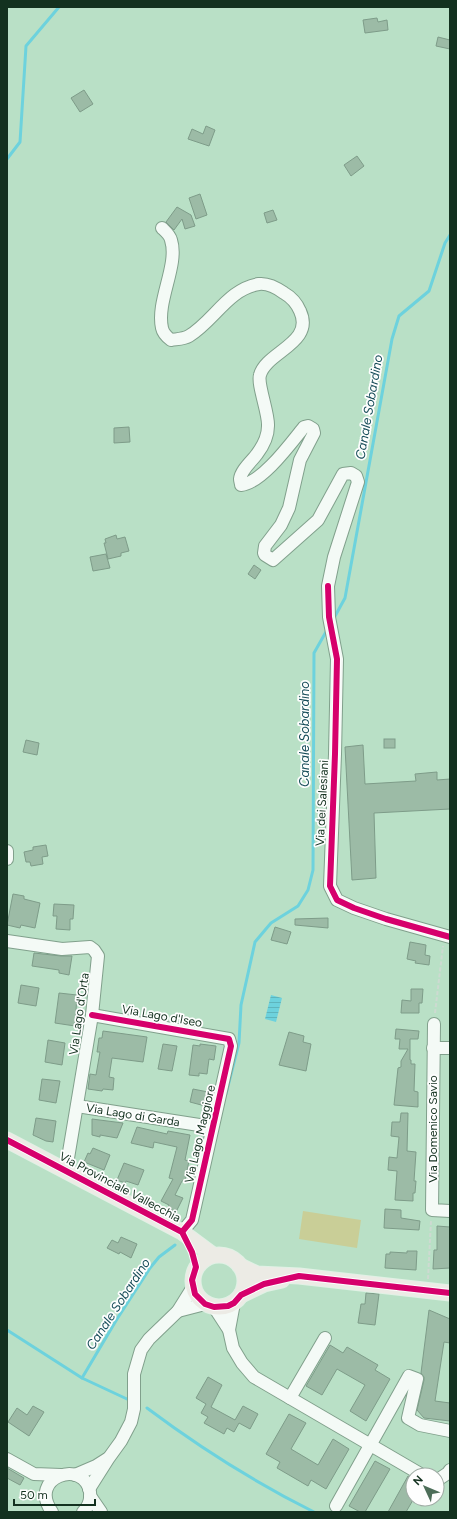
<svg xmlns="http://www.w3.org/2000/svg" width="457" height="1519" font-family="Figtree,sans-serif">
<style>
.garden{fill:#c9ce97}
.water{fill:url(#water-rules)}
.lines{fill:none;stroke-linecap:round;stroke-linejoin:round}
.stream{stroke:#6dd2dd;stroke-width:3}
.building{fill:#9cbba6;stroke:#7e9c89}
.minor-casing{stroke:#81a08c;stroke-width:14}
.major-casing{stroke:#e0f1e5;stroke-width:17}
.path{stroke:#cddad1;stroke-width:2;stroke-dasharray:4 2;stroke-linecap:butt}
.minor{stroke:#f4faf6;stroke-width:12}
.major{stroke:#ecebe5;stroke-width:15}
.cycleway-casing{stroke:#fefefe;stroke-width:8}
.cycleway{stroke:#d6006c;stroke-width:6}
.labels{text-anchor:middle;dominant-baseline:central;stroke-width:3.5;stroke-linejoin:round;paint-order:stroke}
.street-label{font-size:12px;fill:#13311f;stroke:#fefefe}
.water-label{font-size:13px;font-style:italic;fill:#174d59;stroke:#fefefe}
</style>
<defs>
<pattern id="water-rules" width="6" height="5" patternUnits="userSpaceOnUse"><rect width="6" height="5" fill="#6dd2dd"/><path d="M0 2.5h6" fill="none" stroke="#5eb5bd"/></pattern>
</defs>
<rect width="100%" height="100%" fill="#b9e0c6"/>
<polygon class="garden" points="303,1211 361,1220 357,1248 299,1239"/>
<polygon class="water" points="271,995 282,998 276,1022 265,1019"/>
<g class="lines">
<g class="stream">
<polyline points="7,159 20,142 26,46 59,7"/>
<polyline points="334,618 345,598 392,339 399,316 429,291 445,243 450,235"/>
<polyline points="226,1094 239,1043 241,1005 255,942 271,923 298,906 308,890 313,870 314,653 327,630"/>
<polyline points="7,1330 82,1378 127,1399"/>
<polyline points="82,1378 117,1319 150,1268 159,1257 175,1245"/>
<path d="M147 1408C199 1447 256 1483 314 1512"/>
</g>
</g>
<g class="building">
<polygon points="377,18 378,22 387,20 388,30 365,33 363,20"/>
<polygon points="438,37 450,40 450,49 436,46"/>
<polygon points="84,90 93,104 80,112 71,98"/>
<polygon points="206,126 215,130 209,146 188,139 192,129 203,134"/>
<polygon points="357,156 364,166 351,176 344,165"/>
<polygon points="200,194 207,215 196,219 189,198"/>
<polygon points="177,207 191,215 195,226 185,229 182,219 174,230 166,222"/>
<polygon points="273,210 277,220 267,223 264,213"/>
<polygon points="129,427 130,442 114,443 114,428"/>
<polygon points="116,535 117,539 125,537 129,551 121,553 121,556 108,559 104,543 106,543 105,539"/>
<polygon points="106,554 110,568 93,571 90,557"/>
<polygon points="254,565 261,570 255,579 248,574"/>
<rect x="384" y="739" width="11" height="9"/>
<polygon points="26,740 39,743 37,755 23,752"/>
<polygon points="363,745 365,784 416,781 415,774 437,772 437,780 450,779 450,809 374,813 376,878 352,880 345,747"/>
<polygon points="46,845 48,856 42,857 43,864 31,866 30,862 26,862 24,852 33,850 33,847"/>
<polygon points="13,894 24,896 24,899 40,903 35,928 21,925 20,928 7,925"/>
<polygon points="54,904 74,905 73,919 70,919 70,930 56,929 57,916 53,916"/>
<polygon points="328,918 328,928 295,925 295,919"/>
<polygon points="275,927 291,932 287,944 271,940"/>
<polygon points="410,942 426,945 425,955 430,956 429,965 415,963 416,961 407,959"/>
<polygon points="34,953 61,956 72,956 69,975 59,973 59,970 32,966"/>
<polygon points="21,985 39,988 36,1006 18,1003"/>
<polygon points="411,989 423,989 422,1003 419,1003 419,1013 401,1013 402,1000 411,1001"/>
<polygon points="59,993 77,995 75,1026 55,1023"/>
<polygon points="396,1029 419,1031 418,1039 410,1039 410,1060 411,1060 411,1064 415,1064 414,1091 418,1092 418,1107 394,1105 398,1068 401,1067 401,1061 408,1049 399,1049 400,1039 395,1039"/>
<polygon points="103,1031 147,1037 143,1062 112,1058 109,1077 114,1078 113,1090 103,1089 102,1091 88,1089 90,1074 96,1075 100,1052 97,1052 99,1038 102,1038"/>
<polygon points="289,1032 304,1036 303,1042 311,1044 306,1071 279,1065"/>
<polygon points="48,1040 65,1043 62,1065 45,1062"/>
<polygon points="163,1044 177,1046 172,1071 158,1069"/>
<polygon points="200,1044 216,1046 214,1060 209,1059 207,1074 199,1073 199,1076 189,1075 193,1045 200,1046"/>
<polygon points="42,1079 60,1081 56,1103 39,1100"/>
<polygon points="193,1089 208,1092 205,1106 190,1102"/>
<polygon points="401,1113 408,1113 407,1151 416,1152 414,1181 416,1181 415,1193 413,1193 413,1201 395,1200 397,1171 388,1170 389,1157 397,1158 399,1137 391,1136 392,1122 400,1122"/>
<polygon points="36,1118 56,1121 53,1142 46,1141 33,1135"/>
<polygon points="92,1119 123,1123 117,1138 100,1135 100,1137 92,1135"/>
<polygon points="137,1127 167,1134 168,1131 190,1135 185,1160 189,1161 185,1181 182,1181 175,1195 183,1198 176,1212 168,1208 169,1205 161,1201 173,1179 169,1178 177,1147 154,1142 153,1148 131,1143"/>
<polygon points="93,1148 110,1155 104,1170 84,1162 88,1153 90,1154"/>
<polygon points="124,1163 144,1170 138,1185 126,1181 125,1183 117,1180"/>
<polygon points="385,1209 401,1210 401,1218 420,1221 419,1230 384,1228"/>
<polygon points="437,1226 450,1227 450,1268 433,1269 434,1250 437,1250"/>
<polygon points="121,1237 137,1244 131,1258 120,1252 119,1254 107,1248 112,1240 118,1243"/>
<polygon points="407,1251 417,1251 416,1270 385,1268 386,1254 390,1254 390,1252 407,1253"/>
<polygon points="366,1293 379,1294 375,1325 358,1323 361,1304 365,1304"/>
<polygon points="429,1310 450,1319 450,1343 444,1342 435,1401 450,1403 450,1421 424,1418 417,1410 424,1380 424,1377 421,1373"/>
<polygon points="330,1345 343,1353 347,1347 378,1365 375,1370 390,1379 366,1421 350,1411 365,1385 337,1369 322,1395 306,1386"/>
<polygon points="208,1377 222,1385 211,1407 235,1420 243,1406 258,1414 250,1429 239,1423 234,1432 227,1428 224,1434 204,1423 208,1417 201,1413 206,1404 196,1398"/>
<polygon points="33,1406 44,1412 29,1436 8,1422 17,1408 27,1415"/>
<polygon points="289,1414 306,1423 291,1449 318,1465 333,1439 349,1449 326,1489 311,1480 308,1486 277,1468 280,1462 266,1454"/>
<polygon points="375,1461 390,1469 365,1512 360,1512 349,1506"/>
<polygon points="7,1468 24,1478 20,1485 7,1478"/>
<polygon points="408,1476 413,1478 413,1500 406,1512 388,1512"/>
</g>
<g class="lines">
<defs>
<g id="minor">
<path d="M162 228C165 231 170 235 171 240 179 265 156 301 162 328 163 333 167 337 171 340 177 339 184 339 189 336 214 321 228 289 259 284 268 283 277 288 284 293 291 297 297 304 300 311 315 343 266 352 260 375 257 384 269 414 268 426 268 436 263 446 257 454 252 461 241 470 240 479 240 481 241 483 241 485 262 483 291 443 304 427L308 426 313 429 314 433 300 460 289 508 281 525 265 546 264 553 265 555 273 560 318 520 343 474 351 473 356 476 358 482 334 557 328 586 329 617 337 659 335 754 330 886 337 900 354 908 386 919 450 937"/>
<polyline points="7,851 7,859"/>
<polyline points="7,941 62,949 90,947 94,950 98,956 92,1015 66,1170"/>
<polyline points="92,1015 229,1039 231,1046 192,1220 182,1232"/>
<polyline points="434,1024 432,1210 450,1211"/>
<polyline points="433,1048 450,1048"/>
<polyline points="77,1106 212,1127"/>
<polyline points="214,1307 229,1330 233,1348 242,1363 254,1377 422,1475"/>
<polyline points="178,1311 205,1304"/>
<polyline points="229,1330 234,1303"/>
<polyline points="290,1398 325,1338"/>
<polyline points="7,1459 34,1474 61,1475"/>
<polyline points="75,1475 96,1466 107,1459"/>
<polyline points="437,1479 439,1479 448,1473 450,1470"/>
<polyline points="89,1489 108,1459 121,1441 131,1422 134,1409 134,1374 141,1350 149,1339 178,1311 193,1287"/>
<polyline points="90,1496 101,1512"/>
<polyline points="336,1506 409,1376 417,1379 408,1418 420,1425 450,1431"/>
<path d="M52 1512C27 1477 84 1458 90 1492 91 1500 88 1507 83 1512"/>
</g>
<g id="major">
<polyline points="7,1140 182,1232 213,1255"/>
<circle cx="219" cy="1281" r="26"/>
<polyline points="240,1266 257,1274 299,1276 450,1293"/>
<polyline points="241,1295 264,1284 282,1280"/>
</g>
</defs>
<use href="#minor" class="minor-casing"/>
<use href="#major" class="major-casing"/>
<g class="path">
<polyline points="435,1013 443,946"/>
<polyline points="428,1279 431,1221"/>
</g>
<use href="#minor" class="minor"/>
<use href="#major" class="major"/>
<defs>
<g id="cycleway">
<polyline points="328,586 329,617 337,659 335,754 330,886 337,900 354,908 386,919 450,937"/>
<polyline points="92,1015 229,1039 231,1046 192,1220 182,1232"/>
<polyline points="7,1140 182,1232 192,1252 196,1267 192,1280 195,1294 205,1304 214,1307 228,1306 234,1303 241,1295 264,1284 299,1276 450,1293"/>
</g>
</defs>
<use href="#cycleway" class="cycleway-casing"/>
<use href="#cycleway" class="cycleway"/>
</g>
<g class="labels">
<g class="street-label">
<text transform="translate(322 803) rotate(-87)">Via dei Salesiani</text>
<text transform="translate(79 1014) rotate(-82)">Via Lago d'Orta</text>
<text transform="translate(162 1016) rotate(10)">Via Lago d'Iseo</text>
<text transform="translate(133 1115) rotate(9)">Via Lago di Garda</text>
<text transform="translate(433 1129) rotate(-90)">Via Domenico Savio</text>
<text transform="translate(200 1134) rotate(-77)">Via Lago Maggiore</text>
<text transform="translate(120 1187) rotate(28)">Via Provinciale Vallecchia</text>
</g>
<g class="water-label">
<text transform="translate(369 407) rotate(-80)">Canale Sobardino</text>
<text transform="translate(304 734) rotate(-90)">Canale Sobardino</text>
<text transform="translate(118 1304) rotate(-57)">Canale Sobardino</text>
</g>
</g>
<rect width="457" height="1519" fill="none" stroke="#13311f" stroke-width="16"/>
<g transform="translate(425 1487) rotate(314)"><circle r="19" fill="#fefefe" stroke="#a0aca5"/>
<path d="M0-3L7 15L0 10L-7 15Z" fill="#4d6e59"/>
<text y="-6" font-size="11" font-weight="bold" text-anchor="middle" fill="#13311f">N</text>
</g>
<path d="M14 1499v6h81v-6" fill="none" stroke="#13311f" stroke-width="2"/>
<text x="20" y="1499" font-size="12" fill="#13311f" stroke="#fefefe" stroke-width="3" paint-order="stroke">50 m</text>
</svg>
